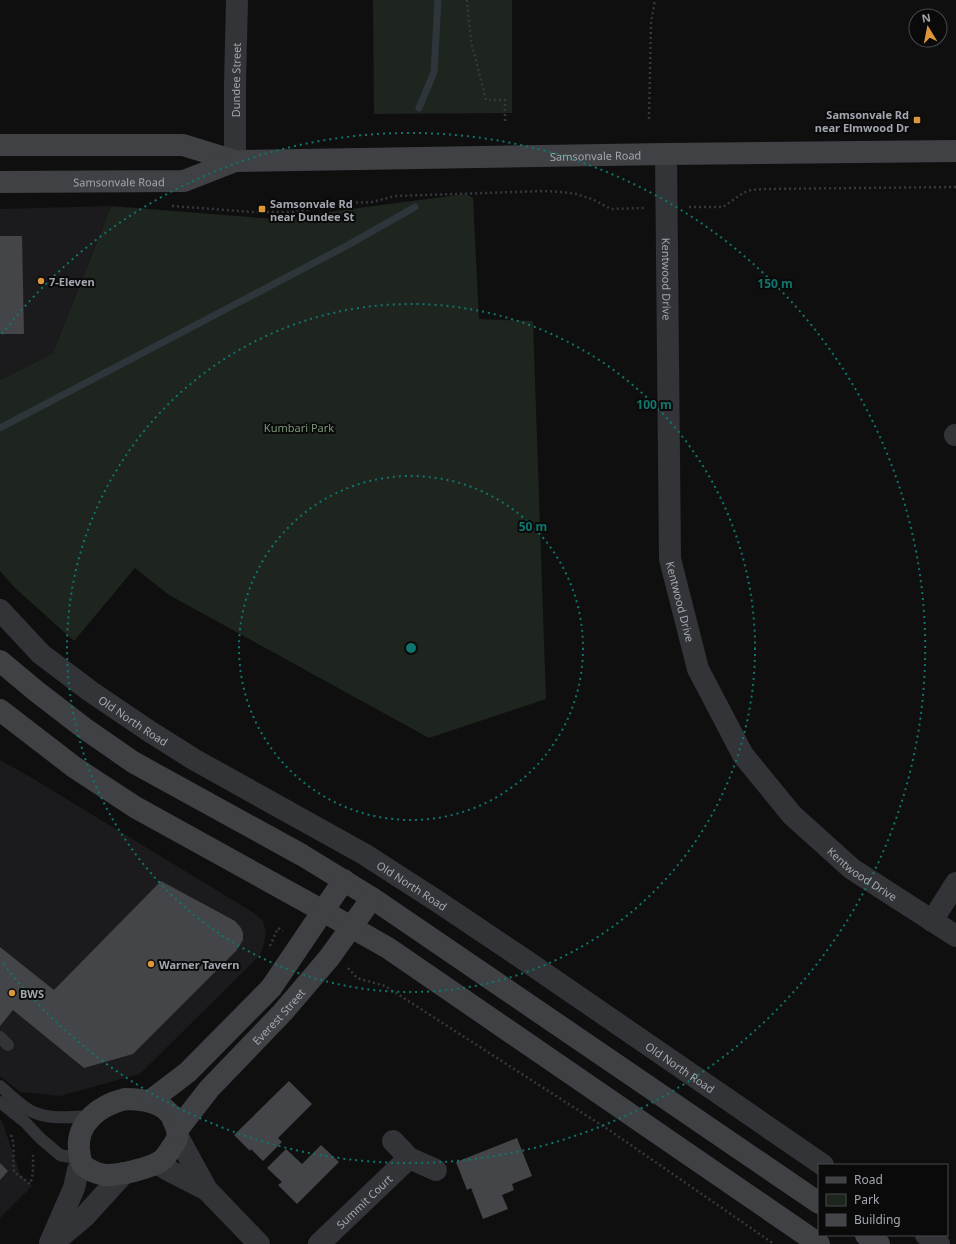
<svg xmlns="http://www.w3.org/2000/svg" width="956" height="1244" font-family="'Noto Sans',sans-serif">
<style>
.built{fill:#1b1b1d}
.green{fill:#1e241e}
.lines{fill:none;stroke-linecap:round;stroke-linejoin:round}
.stream{stroke:#2e363b;stroke-width:7}
.building{fill:#434548}
.path{stroke:#37383b;stroke-width:2.5;stroke-dasharray:2 3;stroke-linecap:butt}
.lane{stroke:#323437;stroke-width:12}
.street{stroke:#323437;stroke-width:22}
.secondary{stroke:#3f4144;stroke-width:22}
.ring{fill:none;stroke:#0f766e;stroke-width:2;stroke-dasharray:2 4}
.poi-dot{fill:#dc963b;stroke:#0a0a0b;stroke-width:1.5}
.labels{text-anchor:middle;dominant-baseline:central;stroke-width:4;stroke-linejoin:round;paint-order:stroke}
.street-label{font-size:11px;fill:#a2a7af;stroke:#0a0a0b}
.poi-label{font-size:11px;font-weight:bold;fill:#a2a7af;stroke:#0a0a0b;text-anchor:start}
.park-label{font-size:11px;fill:#7b997a;stroke:#0a0a0b}
.centre{fill:#0f766e;stroke:#0a0a0b;stroke-width:2}
.ring-label{font-size:12px;text-anchor:middle;font-weight:bold;fill:#0f766e;stroke:#0a0a0b;stroke-width:4;stroke-linejoin:round;paint-order:stroke}
</style>
<rect width="100%" height="100%" fill="#0f0f10"/>
<g class="built">
<polygon points="111,206 53,353 0,380 0,209"/>
<polygon points="0,760 32,778 254,913 263,921 266,932 264,944 260,955 140,1074 60,1096 20,1092 0,1076"/>
<polygon points="0,1120 2,1121 20,1174 32,1186 0,1218"/>
</g>
<g class="green">
<polygon points="373,0 512,0 512,113 374,114"/>
<polygon points="466,194 473,198 479,319 533,321 546,699 429,738 169,595 135,568 74,641 14,587 0,571 0,380 53,353 111,206 274,219"/>
</g>
<g class="lines">
<g class="stream">
<polyline points="419,108 434,72 438,0"/>
<polyline points="0,428 348,245 415,207"/>
</g>
</g>
<g class="building">
<polygon points="0,236 22,236 24,334 0,334"/>
<polygon points="161,881 235,921 241,928 243,933 243,940 236,951 133,1054 84,1068 13,1010 0,1026 0,947 54,990"/>
<polygon points="289,1081 312,1104 278,1138 282,1142 263,1161 251,1149 250,1151 234,1135"/>
<polygon points="517,1138 532,1176 512,1184 514,1190 502,1195 508,1209 483,1219 471,1188 467,1190 456,1162"/>
<polygon points="321,1145 339,1162 297,1204 278,1185 282,1182 267,1168 286,1149 302,1164"/>
<polygon points="0,1163 8,1171 0,1180"/>
</g>
<g class="lines">
<g class="path">
<polyline points="467,0 471,41 486,100 505,100 505,121"/>
<polyline points="649,119 651,23 655,0"/>
<polyline points="172,206 253,212 295,212 343,203 372,202 395,196 545,191 561,192 576,194 592,199 611,209 644,208"/>
<polyline points="689,207 723,207 743,193 751,190 764,189 956,187"/>
<polyline points="270,946 278,928 283,931"/>
<polyline points="348,968 357,978 385,986 609,1130 774,1244"/>
<path d="M11 1135C16 1147 12 1160 14 1172L30 1184C34 1173 33 1166 33 1155"/>
</g>
<g class="lane">
<polyline points="0,1037 8,1045"/>
<path d="M0 1086C9 1094 22 1107 33 1112 51 1120 73 1117 92 1116"/>
<polyline points="0,1102 25,1122 40,1138 60,1155 80,1159"/>
</g>
<g class="street">
<path id="s1" d="M666 154 670 559 698 669 743 755 792 815 852 869 956 936"/>
<path id="s2" d="M235 161V84L237 0"/>
<polyline points="955,435 956,435"/>
<path id="s3" d="M0 610 41 654 90 691 149 731 195 760 364 854 437 901 519 956 823 1165"/>
<polyline points="932,921 956,883"/>
<polyline points="178,1137 207,1190 259,1244"/>
<polyline points="393,1141 409,1158 436,1170"/>
<polyline points="157,1163 168,1170 207,1190"/>
<polyline points="926,1235 939,1244"/>
<polyline points="50,1243 74,1188 78,1170 82,1164"/>
<polyline points="52,1244 85,1216 124,1173"/>
<path id="s4" d="M319 1244 409 1158"/>
</g>
<g class="secondary">
<path id="s5" d="M0 145H183L235 161 666 154 956 151"/>
<path id="s6" d="M0 182 184 181 235 161"/>
<polyline points="0,661 36,691 84,728 133,762 302,855 372,898 819,1203"/>
<polyline points="0,710 74,767 135,807 323,911 388,948 819,1244"/>
<path d="M125 1099C140 1099 160 1101 170 1114 172 1116 173 1120 174 1122 179 1132 179 1138 172 1147 169 1152 165 1158 161 1161 150 1168 118 1176 105 1175 98 1174 88 1170 83 1165 80 1161 80 1155 79 1150 76 1122 101 1105 125 1099Z"/>
<polyline points="150,1101 188,1072 271,988 323,911 344,880"/>
<path id="s7" d="M178 1129 209 1089 283 1012 329 958 372 898"/>
<polyline points="866,1235 879,1244"/>
</g>
</g>
<g class="ring">
<circle cx="411" cy="648" r="172"/>
<circle cx="411" cy="648" r="344"/>
<path d="M2 334A515 515 0 1 1 2 962"/>
</g>
<g class="poi-dot">
<rect x="913" y="116" width="8" height="8" rx="2"/>
<rect x="258" y="205" width="8" height="8" rx="2"/>
<circle cx="41" cy="281" r="4"/>
<circle cx="151" cy="964" r="4"/>
<circle cx="12" cy="993" r="4"/>
</g>
<g class="labels">
<g class="street-label">
<text stroke="none"><textPath href="#s2" startOffset="81">Dundee Street</textPath></text>
<text stroke="none"><textPath href="#s5" startOffset="598">Samsonvale Road</textPath></text>
<text stroke="none"><textPath href="#s6" startOffset="119">Samsonvale Road</textPath></text>
<text stroke="none"><textPath href="#s1" startOffset="125">Kentwood Drive</textPath></text>
<text stroke="none"><textPath href="#s1" startOffset="449">Kentwood Drive</textPath></text>
<text stroke="none"><textPath href="#s3" startOffset="174">Old North Road</textPath></text>
<text stroke="none"><textPath href="#s1" startOffset="785">Kentwood Drive</textPath></text>
<text stroke="none"><textPath href="#s3" startOffset="498">Old North Road</textPath></text>
<text stroke="none"><textPath href="#s7" startOffset="151">Everest Street</textPath></text>
<text stroke="none"><textPath href="#s3" startOffset="822">Old North Road</textPath></text>
<text stroke="none"><textPath href="#s4" startOffset="62">Summit Court</textPath></text>
</g>
<g class="poi-label">
<text x="909" y="114" text-anchor="end">Samsonvale Rd<tspan x="909" dy="13">near Elmwood Dr</tspan></text>
<text x="270" y="203">Samsonvale Rd<tspan x="270" dy="13">near Dundee St</tspan></text>
<text x="49" y="281">7-Eleven</text>
<text x="159" y="964">Warner Tavern</text>
<text x="20" y="993">BWS</text>
</g>
<g class="park-label">
<text x="299" y="427">Kumbari Park</text>
</g>
</g>
<circle cx="411" cy="648" r="6" class="centre"/>
<g class="ring-label">
<text x="775" y="288">150 m</text>
<text x="654" y="409">100 m</text>
<text x="533" y="531">50 m</text>
</g>
<rect x="818" y="1164" width="130" height="72" fill="#0a0a0b" stroke="#47494d"/>
<rect x="826" y="1177" width="20" height="6" fill="#3f4144" stroke="#47494d"/>
<text x="854" y="1184" font-size="12" fill="#a2a7af">Road</text>
<rect x="826" y="1194" width="20" height="12" fill="#1e241e" stroke="#47494d"/>
<text x="854" y="1204" font-size="12" fill="#a2a7af">Park</text>
<rect x="826" y="1214" width="20" height="12" fill="#434548" stroke="#47494d"/>
<text x="854" y="1224" font-size="12" fill="#a2a7af">Building</text>
<g transform="translate(928 28) rotate(350)"><circle r="19" fill="#0a0a0b" stroke="#47494d"/>
<path d="M0-3L7 15L0 10L-7 15Z" fill="#dc963b"/>
<text y="-6" font-size="11" font-weight="bold" text-anchor="middle" fill="#a2a7af">N</text>
</g>
</svg>
